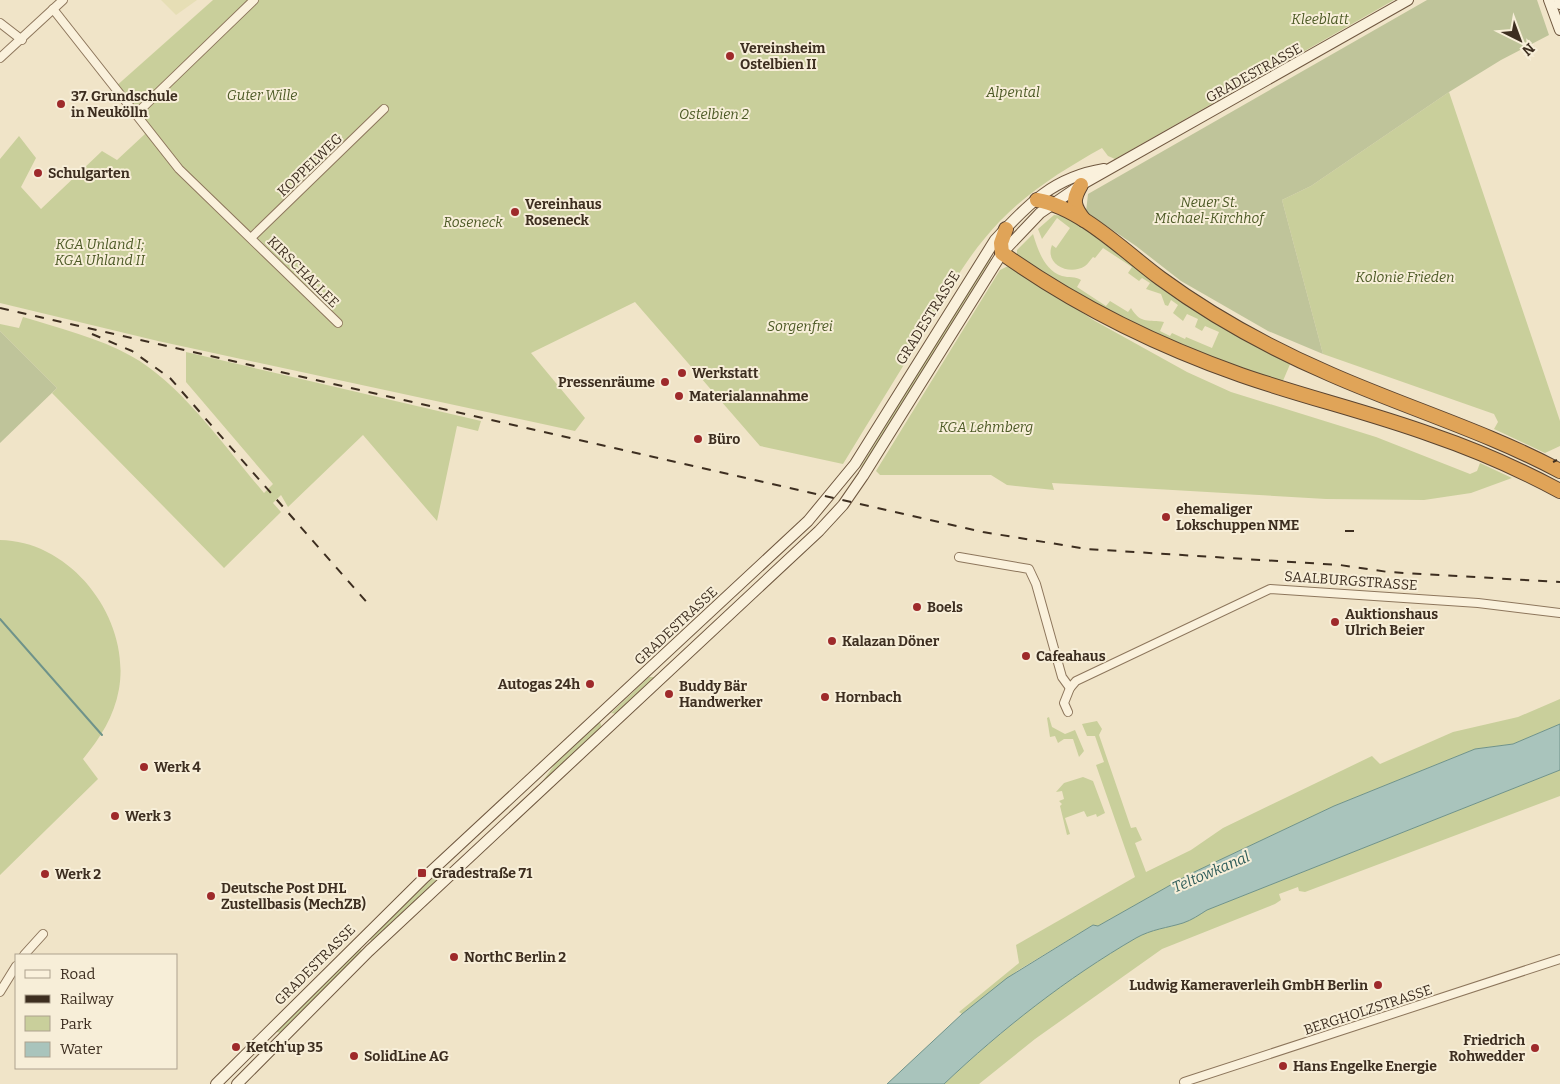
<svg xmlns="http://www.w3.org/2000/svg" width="1560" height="1084" font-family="Bitter,serif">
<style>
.farmland{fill:#e6deb5}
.green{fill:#c9cf9b}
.cemetery{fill:#bfc49a}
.water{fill:#a9c4bc;stroke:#6f938a}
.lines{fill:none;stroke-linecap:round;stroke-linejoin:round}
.stream{stroke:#6f938a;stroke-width:2}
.street-casing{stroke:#8d765c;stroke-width:10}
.secondary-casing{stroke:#6f573f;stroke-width:12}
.highway-casing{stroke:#5b4430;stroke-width:16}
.street{stroke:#faf1dc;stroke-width:8}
.secondary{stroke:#faf1dc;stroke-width:10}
.highway{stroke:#e0a458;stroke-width:14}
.rail{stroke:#3d2e20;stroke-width:2;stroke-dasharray:9 9;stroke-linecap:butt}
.poi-dot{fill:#9e2a2b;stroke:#f7eed8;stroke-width:2}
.labels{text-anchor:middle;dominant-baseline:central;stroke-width:4;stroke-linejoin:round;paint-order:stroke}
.park-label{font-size:14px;font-style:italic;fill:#4d5a26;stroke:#f7eed8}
.poi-label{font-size:14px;font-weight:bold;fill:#3d2e20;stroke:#f7eed8;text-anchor:start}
.street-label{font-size:14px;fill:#3d2e20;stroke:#f7eed8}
.water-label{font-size:15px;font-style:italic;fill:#2f5d5a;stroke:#f7eed8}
</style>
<rect width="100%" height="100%" fill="#f0e4c8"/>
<polygon class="farmland" points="161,0 197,0 176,15"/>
<g class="green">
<path d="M213 0H1394L1115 159 1108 156 1102 148C1059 172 1016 199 985 238 963 264 946 295 929 324 900 371 871 418 843 464L760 446 635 302 531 353 585 418 575 431 158 341 0 303V159L19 136 36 158 21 187 41 209 102 151 117 160 145 134 114 88Z"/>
<polygon points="1449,92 1560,421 1560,446 1545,453 1494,429 1498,422 1494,414 1323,354 1282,200 1311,186"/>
<path d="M1054 215 1066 216 1138 266 1291 362 1282 383 1244 371 1112 315 1017 257V250L1033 234C1038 250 1044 270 1062 276 1069 278 1075 276 1081 280L1077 287 1106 306 1110 301 1128 312 1131 308C1141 325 1149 319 1164 322L1160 331 1170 336 1172 333 1185 339 1186 337 1212 348 1219 332 1205 326 1202 331 1195 327 1198 319 1187 314 1183 321 1173 313 1178 305 1171 300 1168 306 1165 305 1161 294 1146 289 1150 283 1142 278 1139 281 1128 273 1132 267 1103 248 1095 258 1093 257C1090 260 1088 264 1085 266 1070 276 1044 265 1052 245L1056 248 1070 228 1057 218 1042 239 1038 229Z"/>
<polygon points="989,257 991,259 864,465 860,468"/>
<polygon points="1010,265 1095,321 1187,372 1231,392 1376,437 1470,474 1477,471 1480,463 1512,478 1471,493 1424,500 1326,499 1052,483 1054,490 1007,485 991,475 880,475 876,471 1000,270"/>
<path d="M23 317C59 328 99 338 131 356 181 383 227 450 264 493L273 484 186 382V352L481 421 478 431 457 426 437 521 363 435 288 507 281 495 273 503 281 512 224 568 52 393 57 388 0 331V324L19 328Z"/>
<path d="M0 540C72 541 131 619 119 689 114 717 100 738 83 759L98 779 0 875Z"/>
<polygon points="649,677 654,677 616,714 611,713"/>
<polygon points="1560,699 1560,724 1513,744 1475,749 1334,806 1190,874 1098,926 1093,925 1017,971 962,1014 959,1012 1019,963 1016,945 1135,877 1096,765 1104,762 1095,736 1087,736 1082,724 1097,721 1102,729 1099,735 1131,828 1136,827 1142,840 1135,843 1146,872 1191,850 1223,828 1372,756 1380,764 1453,732 1518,717"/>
<polygon points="1049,717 1052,727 1065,734 1075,730 1084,751 1079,757 1073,739 1064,739 1058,743 1055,736 1050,737 1047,718"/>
<polygon points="600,722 602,728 542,782 555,764"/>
<path d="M1560 770V796L1305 892 1299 891 1298 887 1279 894 1281 900 1275 904 1162 949 1035 1039 979 1084H944C1002 1029 1067 978 1136 938 1152 929 1167 928 1183 923 1192 920 1199 915 1207 910Z"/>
<polygon points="1083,777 1093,781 1105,813 1097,817 1096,814 1087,817 1084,811 1065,818 1070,834 1067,835 1060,806 1062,804 1059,801 1064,799 1062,791 1056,792 1064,783"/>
<polygon points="438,873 441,875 443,873 443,876 371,941 369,938"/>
<polygon points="359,948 363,951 282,1033 276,1032"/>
</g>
<g class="cemetery">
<polygon points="1427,0 1537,0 1549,35 1501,60 1449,92 1311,186 1282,200 1323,354 1268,331 1181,281 1136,246 1086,212 1088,194"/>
<polygon points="0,331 57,388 0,443"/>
</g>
<path class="water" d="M1560 724V770L1207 910C1199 915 1192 920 1183 923 1167 928 1152 929 1136 938 1067 978 1002 1029 944 1084H887L962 1014 1007 978 1093 925 1098 926 1190 874 1334 806 1475 749 1513 744Z"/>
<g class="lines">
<polyline class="stream" points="0,619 102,735"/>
<defs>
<g id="street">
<polyline points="53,9 179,169 338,323"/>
<polyline points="0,23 22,40"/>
<polyline points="0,58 63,0"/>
<polyline points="136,114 254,0"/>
<polyline points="252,237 384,109"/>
<polyline points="959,557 1029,569 1036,584 1062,677 1070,688"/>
<polyline points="1068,712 1064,703 1070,688 1076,681 1270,589 1478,603 1560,613"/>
<polyline points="24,955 43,934"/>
<polyline points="0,992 16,966"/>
<polyline points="1184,1082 1560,959"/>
</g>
<g id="secondary">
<polyline points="1549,0 1560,30"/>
<polyline points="1559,0 1560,4"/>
<path d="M216 1084 425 877 808 521 855 464 995 240C1028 204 1054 177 1104 169"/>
<polyline points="237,1084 369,951 819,531 843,505 863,476 1002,253 1040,213 1081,185 1408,0"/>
</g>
<g id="highway">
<path d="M1081 185C1072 200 1073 206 1084 220"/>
<path d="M1037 200C1080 207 1125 252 1160 278 1213 317 1270 348 1330 374 1407 408 1487 432 1560 471"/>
<path d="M1006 229 1001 243 1002 253C1075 305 1156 345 1241 375 1304 397 1369 412 1432 435 1476 450 1519 469 1560 491"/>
</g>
</defs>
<use href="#street" class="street-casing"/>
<use href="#secondary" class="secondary-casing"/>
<use href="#highway" class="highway-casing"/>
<use href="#street" class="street"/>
<use href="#secondary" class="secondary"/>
<use href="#highway" class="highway"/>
<g class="rail">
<polyline points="0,308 983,532 1087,549 1340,565 1388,572 1560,582"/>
<polyline points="92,334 132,351 170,378 370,606"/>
<polyline points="1553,462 1557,460"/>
<polyline points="1345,531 1355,531"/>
</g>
</g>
<g class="poi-dot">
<circle cx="730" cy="56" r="5"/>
<circle cx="61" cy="104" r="5"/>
<circle cx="38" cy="173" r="5"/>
<circle cx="515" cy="212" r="5"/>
<circle cx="682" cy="373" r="5"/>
<circle cx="665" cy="382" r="5"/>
<circle cx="679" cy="396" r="5"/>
<circle cx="698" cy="439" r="5"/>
<circle cx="1166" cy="517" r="5"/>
<circle cx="917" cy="607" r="5"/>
<circle cx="1335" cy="622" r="5"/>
<circle cx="832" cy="641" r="5"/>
<circle cx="1026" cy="656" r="5"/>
<circle cx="590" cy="684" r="5"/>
<circle cx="669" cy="694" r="5"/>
<circle cx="825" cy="697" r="5"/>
<circle cx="144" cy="767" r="5"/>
<circle cx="115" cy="816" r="5"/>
<rect x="417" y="868" width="10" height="10" rx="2.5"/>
<circle cx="45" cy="874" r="5"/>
<circle cx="211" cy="896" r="5"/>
<circle cx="454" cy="957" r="5"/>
<circle cx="1378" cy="985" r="5"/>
<circle cx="236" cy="1047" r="5"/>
<circle cx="1535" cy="1048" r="5"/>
<circle cx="354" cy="1056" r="5"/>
<circle cx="1283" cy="1066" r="5"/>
</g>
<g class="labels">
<g class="park-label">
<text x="1320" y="19">Kleeblatt</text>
<text x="1013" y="92">Alpental</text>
<text x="262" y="95">Guter Wille</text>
<text x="714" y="114">Ostelbien 2</text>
<text x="1209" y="202">Neuer St.<tspan x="1209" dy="16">Michael-Kirchhof</tspan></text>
<text x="473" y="222">Roseneck</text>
<text x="100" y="244">KGA Unland I;<tspan x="100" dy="16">KGA Uhland II</tspan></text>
<text x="1405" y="277">Kolonie Frieden</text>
<text x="800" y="326">Sorgenfrei</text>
<text x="986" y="427">KGA Lehmberg</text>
</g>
<g class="poi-label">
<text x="740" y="48">Vereinsheim<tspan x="740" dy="16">Ostelbien II</tspan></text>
<text x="71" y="96">37. Grundschule<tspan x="71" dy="16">in Neukölln</tspan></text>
<text x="48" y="173">Schulgarten</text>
<text x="525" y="204">Vereinhaus<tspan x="525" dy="16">Roseneck</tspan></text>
<text x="692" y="373">Werkstatt</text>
<text x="655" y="382" text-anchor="end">Pressenräume</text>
<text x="689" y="396">Materialannahme</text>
<text x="708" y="439">Büro</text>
<text x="1176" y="509">ehemaliger<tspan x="1176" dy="16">Lokschuppen NME</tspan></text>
<text x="927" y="607">Boels</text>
<text x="1345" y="614">Auktionshaus<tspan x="1345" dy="16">Ulrich Beier</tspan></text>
<text x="842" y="641">Kalazan Döner</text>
<text x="1036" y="656">Cafeahaus</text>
<text x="580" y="684" text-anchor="end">Autogas 24h</text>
<text x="679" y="686">Buddy Bär<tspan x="679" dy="16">Handwerker</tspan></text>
<text x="835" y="697">Hornbach</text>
<text x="154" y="767">Werk 4</text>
<text x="125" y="816">Werk 3</text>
<text x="432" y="873">Gradestraße 71</text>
<text x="55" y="874">Werk 2</text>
<text x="221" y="888">Deutsche Post DHL<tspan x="221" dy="16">Zustellbasis (MechZB)</tspan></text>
<text x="464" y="957">NorthC Berlin 2</text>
<text x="1368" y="985" text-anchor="end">Ludwig Kameraverleih GmbH Berlin</text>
<text x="1525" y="1040" text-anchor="end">Friedrich<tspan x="1525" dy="16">Rohwedder</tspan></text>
<text x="246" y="1047">Ketch'up 35</text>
<text x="364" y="1056">SolidLine AG</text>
<text x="1293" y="1066">Hans Engelke Energie</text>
</g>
<g class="street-label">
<text transform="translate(1254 73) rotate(-29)">GRADESTRASSE</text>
<text transform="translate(310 165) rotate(-44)">KOPPELWEG</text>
<text transform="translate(303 272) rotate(45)">KIRSCHALLEE</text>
<text transform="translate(928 318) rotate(-58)">GRADESTRASSE</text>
<text transform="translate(1351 581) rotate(4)">SAALBURGSTRASSE</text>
<text transform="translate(676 626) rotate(-43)">GRADESTRASSE</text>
<text transform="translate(315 965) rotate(-45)">GRADESTRASSE</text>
<text transform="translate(1368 1010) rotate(-18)">BERGHOLZSTRASSE</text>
</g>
<g class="water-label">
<text transform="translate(1211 872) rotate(-23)">Teltowkanal</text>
</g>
</g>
<rect x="15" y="954" width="162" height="115" fill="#f7eed8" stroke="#ada18e"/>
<rect x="25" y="970" width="25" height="8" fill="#faf1dc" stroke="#ada18e"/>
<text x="60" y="979" font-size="15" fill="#3d2e20">Road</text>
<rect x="25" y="995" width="25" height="8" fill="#3d2e20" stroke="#ada18e"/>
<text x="60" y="1004" font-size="15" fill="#3d2e20">Railway</text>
<rect x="25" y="1016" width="25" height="15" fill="#c9cf9b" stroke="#ada18e"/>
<text x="60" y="1029" font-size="15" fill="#3d2e20">Park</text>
<rect x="25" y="1042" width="25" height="15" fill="#a9c4bc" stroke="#ada18e"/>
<text x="60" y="1054" font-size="15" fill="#3d2e20">Water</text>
<g transform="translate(1520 40) rotate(138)" stroke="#f7eed8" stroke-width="4" paint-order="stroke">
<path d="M0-4L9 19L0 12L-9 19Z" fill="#3d2e20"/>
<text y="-8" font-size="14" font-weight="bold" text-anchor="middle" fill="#3d2e20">N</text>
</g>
</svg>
